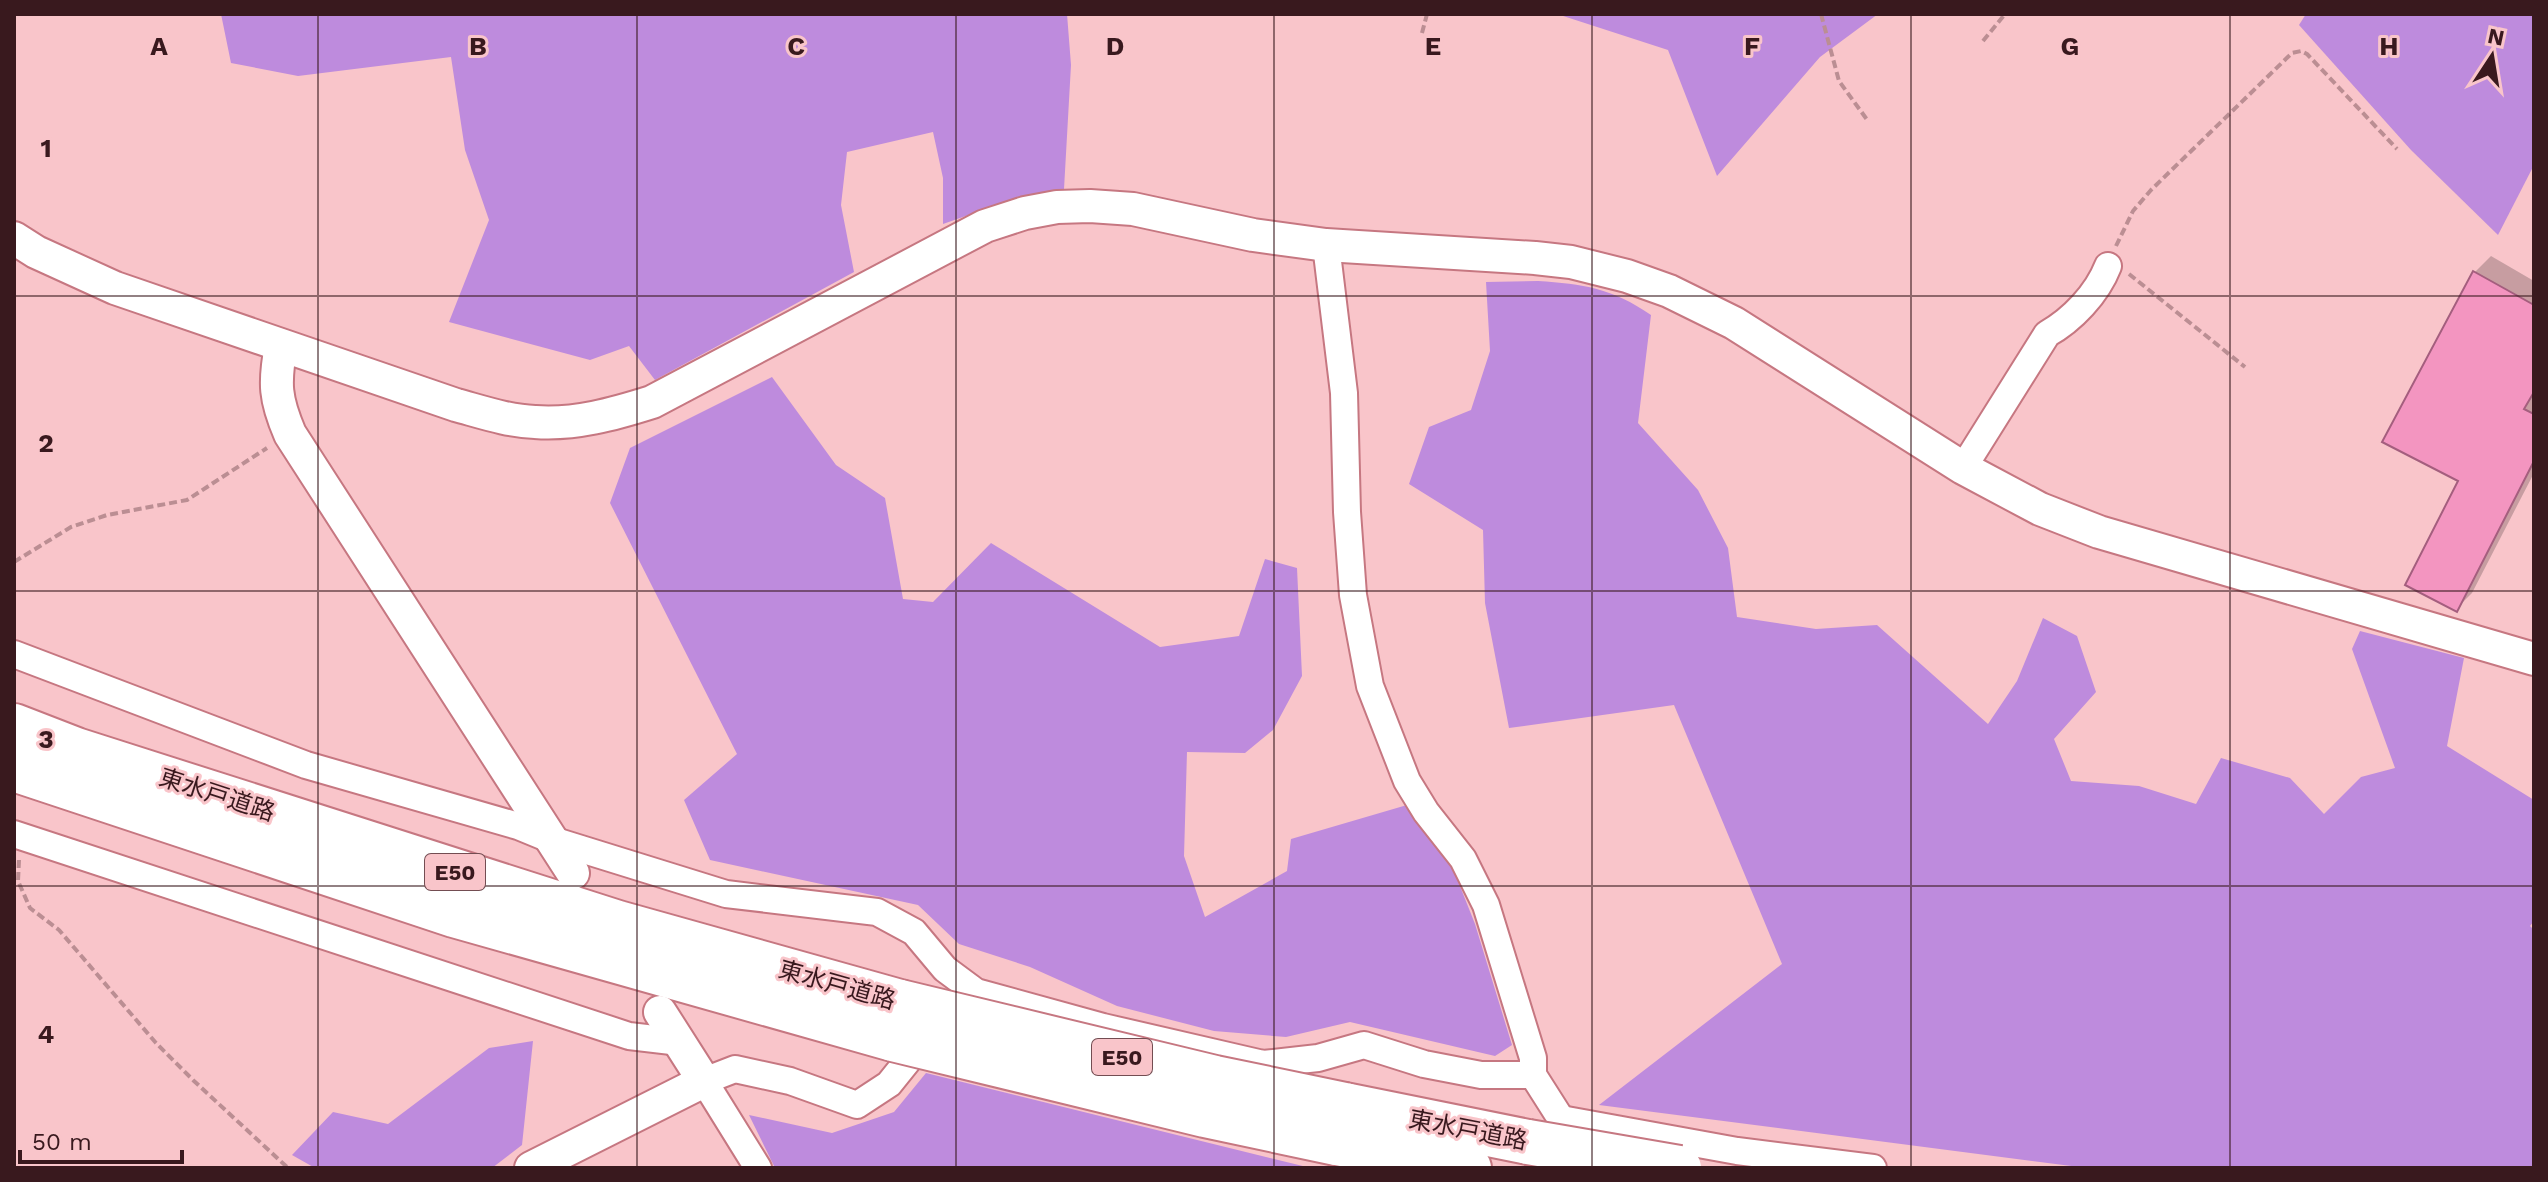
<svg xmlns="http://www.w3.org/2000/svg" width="2548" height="1182" font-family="'Work Sans','Noto Sans JP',sans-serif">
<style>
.green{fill:#be8bdd}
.shadow{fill:#0003}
.building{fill:#f395c0;stroke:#a45e7e;stroke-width:2}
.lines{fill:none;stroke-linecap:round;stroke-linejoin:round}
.minor-casing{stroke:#c67781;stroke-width:30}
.tertiary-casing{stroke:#c67781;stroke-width:36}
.motorway-casing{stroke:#c67781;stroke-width:48}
.path{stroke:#bb8e93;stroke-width:4;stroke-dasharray:8 4;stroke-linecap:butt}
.minor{stroke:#fff;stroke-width:26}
.tertiary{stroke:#fff;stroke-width:32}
.motorway{stroke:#fff;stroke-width:44}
.motorway-bridge-casing{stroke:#c67781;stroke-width:48;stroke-linecap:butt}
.motorway-bridge{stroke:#fff;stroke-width:44}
.grid{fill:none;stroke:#39191e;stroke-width:2;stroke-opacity:0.55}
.labels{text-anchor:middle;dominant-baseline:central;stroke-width:6;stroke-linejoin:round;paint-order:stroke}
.shield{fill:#f9c5ca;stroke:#734d52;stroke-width:2}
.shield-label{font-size:22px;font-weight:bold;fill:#39191e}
.street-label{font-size:24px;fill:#39191e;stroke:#f9c5ca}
.grid-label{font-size:26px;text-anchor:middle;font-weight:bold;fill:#39191e;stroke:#f9c5ca;stroke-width:6;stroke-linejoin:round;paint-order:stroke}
</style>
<rect width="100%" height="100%" fill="#f9c5ca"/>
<g class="green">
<polygon points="221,14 1067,14 1071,65 1064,189 997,205 943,224 943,178 933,132 847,152 841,205 854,272 655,380 629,346 590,360 449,322 489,220 465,150 451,57 298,76 231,63"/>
<polygon points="1557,14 1878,14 1820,57 1717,176 1668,50"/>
<polygon points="2306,14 2534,14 2534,165 2498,235 2411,150 2299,25"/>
<path d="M1538 281C1583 284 1612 288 1651 315L1638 423 1698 490 1728 548 1737 617 1816 629 1877 625 1988 724 2017 681 2043 618 2077 636 2096 692 2054 739 2071 781 2139 786 2196 804 2221 758 2290 778 2324 814 2361 777 2395 768 2352 649 2360 631 2464 658 2447 746 2534 800V921L2530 926 2534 930V1168H2087L1599 1105 1782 964 1674 705 1509 728 1485 603 1483 530 1409 484 1429 427 1471 410 1490 351 1486 282Z"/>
<polygon points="772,377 836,465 885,498 903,599 933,602 991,543 1160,647 1239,636 1265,559 1297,568 1302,676 1273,730 1245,753 1187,752 1184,856 1205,917 1287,871 1291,839 1407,805 1454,871 1475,924 1512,1045 1495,1056 1350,1022 1286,1037 1214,1031 1117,1006 1030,967 959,944 918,905 710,860 684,800 737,754 610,503 630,448"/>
<polygon points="533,1041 522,1145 492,1168 315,1168 292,1155 333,1112 388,1124 489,1048"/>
<polygon points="926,1073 1311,1168 775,1168 749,1115 832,1133 894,1112"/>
</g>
<polygon class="shadow" points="2491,256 2534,281 2534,473 2472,593 2456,609 2461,480 2384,441 2475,272"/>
<polygon class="building" points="2473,271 2534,305 2534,392 2524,409 2534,414 2534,461 2457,612 2405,585 2458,481 2382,442"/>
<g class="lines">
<defs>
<g id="minor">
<polyline points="1326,245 1344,393 1347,512 1353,595 1370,686 1407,781 1426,812 1463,859 1486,905 1533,1058 1533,1075 1561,1119 1578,1157"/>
<path d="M1963 468 2047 334C2072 320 2097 294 2108 266"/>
<polyline points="14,654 306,765 518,826 552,840 726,894 877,912 914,932 945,969 976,992 1103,1027 1263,1064 1318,1058 1364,1045 1424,1064 1481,1075 1533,1075"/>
<polyline points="14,834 629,1036 680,1042"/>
<polyline points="1561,1119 1737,1151 1873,1168"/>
<polyline points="758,1168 704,1081 735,1069 790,1081 857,1105 889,1084 926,1038"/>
</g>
<g id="tertiary">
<path d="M14 238 36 252 115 288 456 405C482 412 508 421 535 422 575 425 614 414 652 402L985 226 1025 213 1057 207 1090 206 1133 209 1253 235 1326 245 1535 258 1571 262 1627 276 1669 291 1734 323 1963 468 2040 509 2099 532 2534 659"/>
<path d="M281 346C274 383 275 399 290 434L573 873"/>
<polyline points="531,1168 704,1081 660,1012"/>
</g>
<g id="motorway">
<polyline points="14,726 76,750 618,923 900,1002"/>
<polyline points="14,769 454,915 893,1039"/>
<polyline points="1345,1105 1528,1142"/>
<polyline points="1336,1143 1469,1168"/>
</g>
</defs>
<use href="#minor" class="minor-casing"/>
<use href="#tertiary" class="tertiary-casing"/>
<use href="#motorway" class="motorway-casing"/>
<g class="path">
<polyline points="1821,14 1839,81 1868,121"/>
<polyline points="1422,33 1427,14"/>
<polyline points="1983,41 2005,14"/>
<polyline points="2116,246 2133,211 2151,190 2292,53 2301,51 2307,54 2397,149"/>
<polyline points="2129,274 2245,367"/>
<polyline points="14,562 71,527 107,515 187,500 267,448"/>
<polyline points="19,860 18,881 30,908 59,930 156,1043 194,1081 288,1168"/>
</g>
<use href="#minor" class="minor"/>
<use href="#tertiary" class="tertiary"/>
<use href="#motorway" class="motorway"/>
<defs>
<g id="motorway-bridge">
<polyline points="900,1002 1215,1078 1345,1105"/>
<polyline points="893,1039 1205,1115 1336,1143"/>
<polyline points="1528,1142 1679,1168"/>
</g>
</defs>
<use href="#motorway-bridge" class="motorway-bridge-casing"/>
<use href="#motorway-bridge" class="motorway-bridge"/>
</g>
<path class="grid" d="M318 14V1168M637 14V1168M956 14V1168M1274 14V1168M1592 14V1168M1911 14V1168M2230 14V1168M14 296H2534M14 591H2534M14 886H2534"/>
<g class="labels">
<g class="shield">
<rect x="425" y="854" width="60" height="36" rx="6"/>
<rect x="1092" y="1039" width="60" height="36" rx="6"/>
</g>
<g class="shield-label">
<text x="455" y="872">E50</text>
<text x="1122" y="1057">E50</text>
</g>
<g class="street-label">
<text transform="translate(217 795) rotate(18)">東水戸道路</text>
<text transform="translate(837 985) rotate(16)">東水戸道路</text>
<text transform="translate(1468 1130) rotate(11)">東水戸道路</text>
</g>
</g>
<g class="grid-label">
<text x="159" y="55">A</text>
<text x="478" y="55">B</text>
<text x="796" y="55">C</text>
<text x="1115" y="55">D</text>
<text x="1433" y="55">E</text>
<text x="1752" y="55">F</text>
<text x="2070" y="55">G</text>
<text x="2389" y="55">H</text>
<text x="46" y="157">1</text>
<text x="46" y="452">2</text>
<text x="46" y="748">3</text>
<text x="46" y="1043">4</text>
</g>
<rect width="2548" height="1182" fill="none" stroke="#39191e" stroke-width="32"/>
<g transform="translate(2492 56) rotate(12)" stroke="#f9c5ca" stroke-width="6" paint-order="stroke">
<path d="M0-6L14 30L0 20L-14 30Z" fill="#39191e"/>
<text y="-12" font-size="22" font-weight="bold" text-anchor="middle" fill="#39191e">N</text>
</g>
<path d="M20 1150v12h162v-12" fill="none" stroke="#39191e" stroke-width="4"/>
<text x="32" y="1150" font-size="24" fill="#39191e" stroke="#f9c5ca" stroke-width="6" paint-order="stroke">50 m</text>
</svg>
